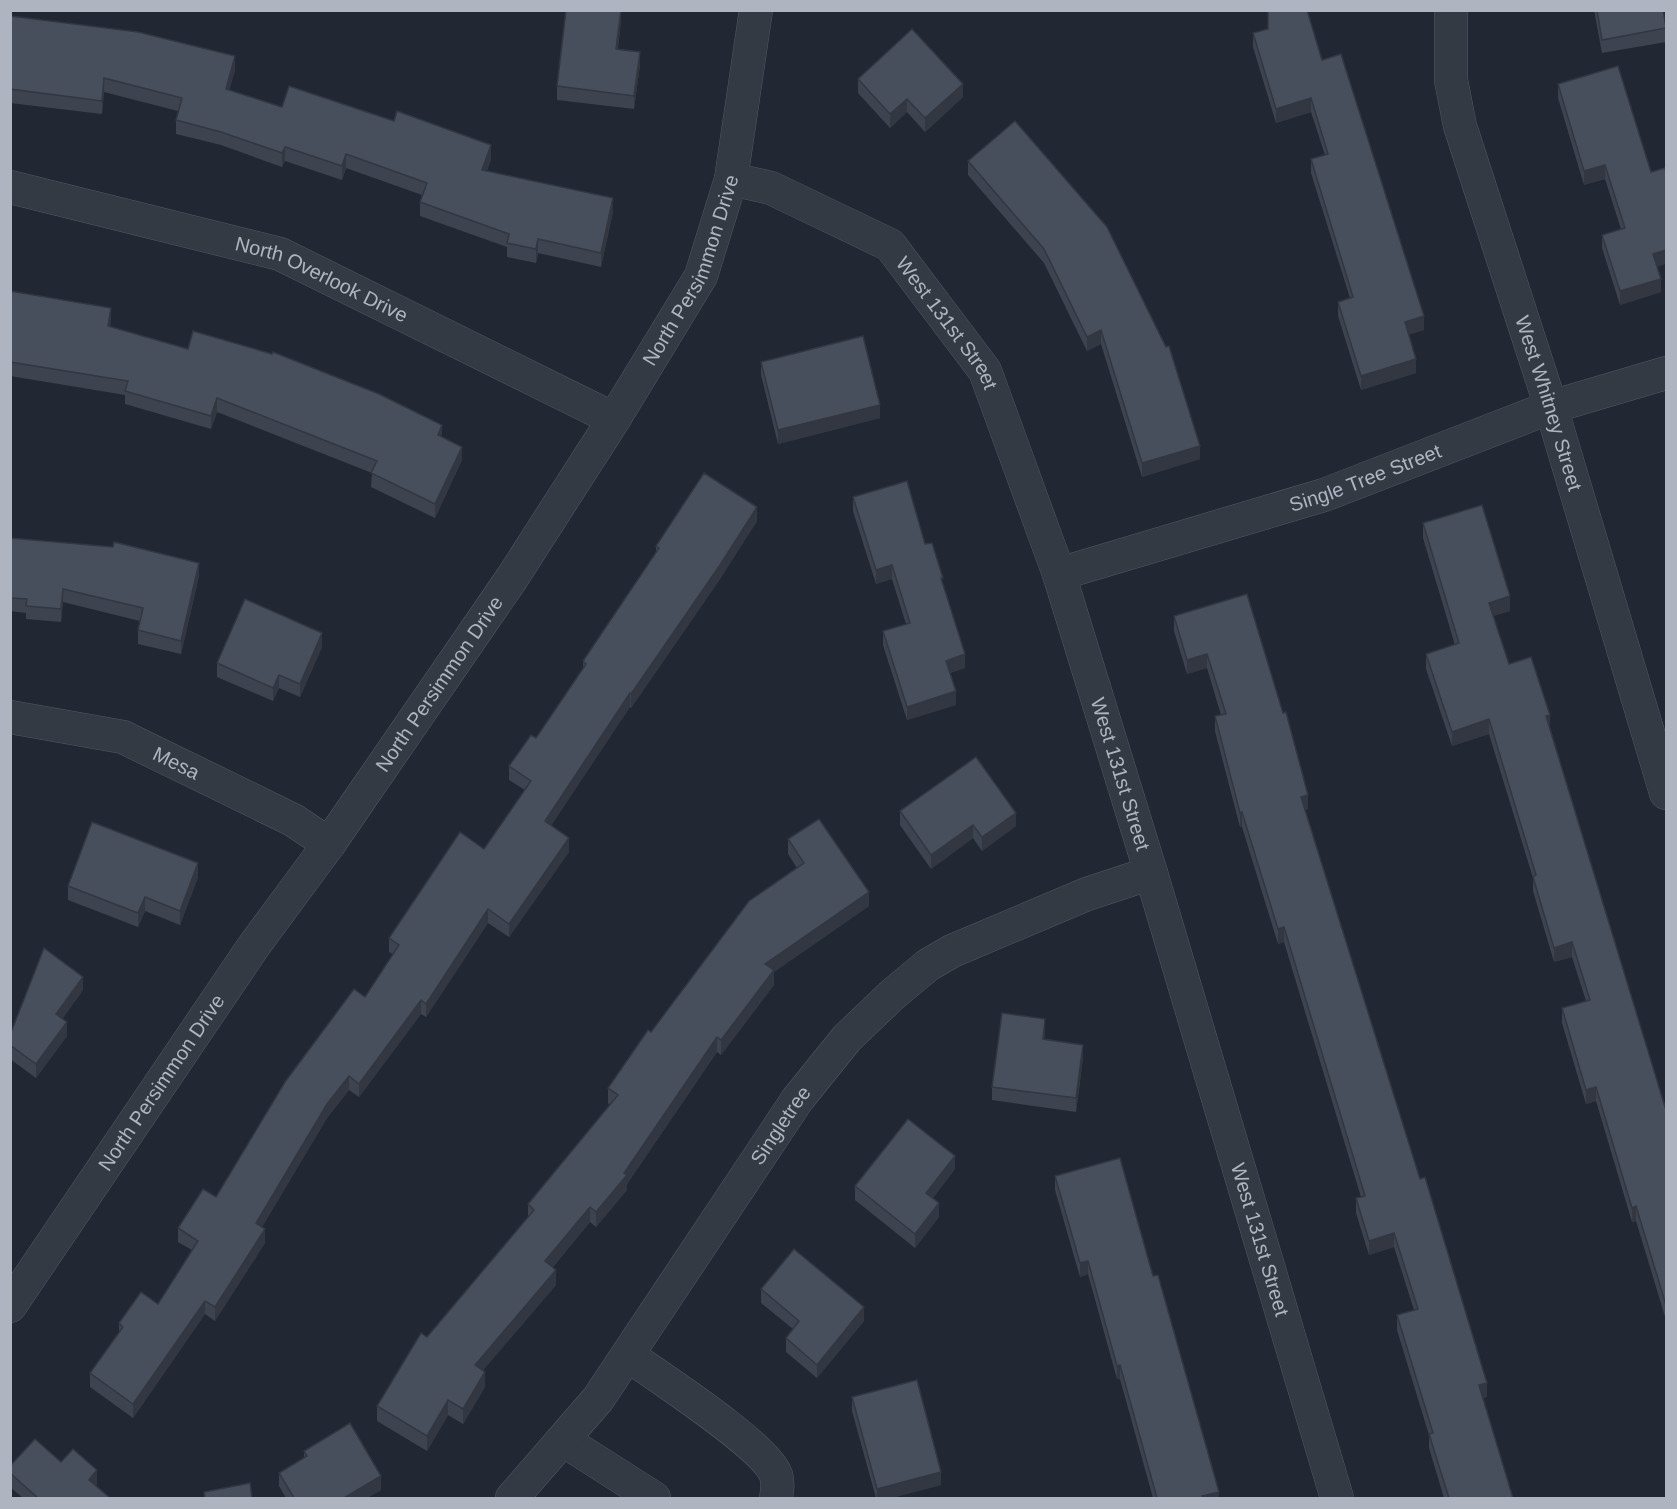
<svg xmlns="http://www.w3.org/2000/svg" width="1677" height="1509" font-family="Arial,sans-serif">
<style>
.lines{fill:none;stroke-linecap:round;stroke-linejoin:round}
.street-casing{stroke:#515862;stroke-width:34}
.street{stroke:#343a44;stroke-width:33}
.wall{fill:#3d4450}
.shaded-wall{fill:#323741}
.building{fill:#474f5d;stroke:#323741;stroke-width:1.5}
.labels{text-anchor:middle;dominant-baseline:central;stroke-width:6;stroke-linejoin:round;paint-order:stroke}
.street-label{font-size:20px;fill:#aeb5c1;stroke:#191f28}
</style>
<rect width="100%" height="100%" fill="#212833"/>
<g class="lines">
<defs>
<g id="street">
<path id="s1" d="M1451 10V80L1460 126 1551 407 1666 793"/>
<path id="s2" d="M731 179 771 188 890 245 985 371 1059 574 1151 873 1337 1498"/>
<path id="s3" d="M10 187 280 254 614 419"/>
<path id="s4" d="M1059 574 1324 495 1551 407 1666 373"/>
<path id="s5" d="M10 717 123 737 293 820 329 844"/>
<path id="s6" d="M10 1306 253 947 329 844 512 578 614 419 701 276 731 179 756 10"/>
<path d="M628 1355C658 1377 765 1445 776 1475 778 1482 777 1493 776 1498"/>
<polyline points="563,1440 654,1498"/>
<path id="s7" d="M512 1498 598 1399 797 1100 847 1038 892 995 928 965 952 951 1087 894 1151 873"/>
</g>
</defs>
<use href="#street" class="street-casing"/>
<use href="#street" class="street"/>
</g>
<g class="wall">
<polygon points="621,10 621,20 618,49 640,65 634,109 557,100 557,86"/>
<polygon points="1594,10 1663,10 1666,28 1666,42 1602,53"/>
<polygon points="10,16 235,70 229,90 282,107 491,159 487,171 613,212 601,267 538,253 536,263 507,257 507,247 420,216 420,202 422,195 346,168 342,180 285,161 282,167 221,145 176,134 176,120 178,111 104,92 102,114 10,103"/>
<polygon points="1268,29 1322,60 1424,330 1408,334 1416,373 1361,390 1338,316 1338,302 1350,298 1311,173 1311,159 1325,155 1311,112 1276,123 1253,47 1253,33"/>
<polygon points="1618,66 1657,267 1661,292 1620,305 1602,248 1602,235 1621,229 1605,179 1584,185 1558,98 1558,84"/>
<polygon points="858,79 963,97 925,132 907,112 890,128 858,93"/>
<polygon points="1015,121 1200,459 1142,477 1101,344 1087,351 1044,263 968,175 968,161"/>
<polygon points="10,291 111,321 110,326 442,437 462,460 435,518 371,487 372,473 217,412 211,429 125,404 125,395 10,376"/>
<polygon points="761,362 880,418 778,444 761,375"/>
<polygon points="853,497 925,544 943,585 965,668 950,673 956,705 907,720 883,645 883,631 906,624 892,579 876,584 853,511"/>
<polygon points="757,521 720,579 631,708 630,707 551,825 569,852 509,937 488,923 426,1017 421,1014 359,1097 349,1090 327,1118 262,1227 265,1243 215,1321 205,1314 133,1418 90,1387 90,1373 119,1333 119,1323 158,1304 192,1250 178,1242 178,1228 216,1197 365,997 393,954 389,952 389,938 484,849 525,790 509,780 509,766 536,738 583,668 583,661 656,553 656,546"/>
<polygon points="1423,523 1510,611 1493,616 1509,664 1550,728 1666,1110 1666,1320 1636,1221 1632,1222 1596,1101 1586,1104 1562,1023 1562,1008 1586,1001 1572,957 1554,962 1533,891 1533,878 1489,734 1452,746 1426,669 1426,654 1455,645 1423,538"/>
<polygon points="10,538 199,576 181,654 138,644 138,630 140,621 63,602 61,622 26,619 26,613 10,611"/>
<polygon points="1247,594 1308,809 1305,810 1487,1397 1483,1398 1513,1498 1444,1498 1429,1448 1429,1435 1397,1330 1397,1315 1414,1310 1394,1247 1369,1255 1356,1213 1356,1198 1361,1197 1284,942 1278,944 1242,827 1240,827 1215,731 1215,716 1221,715 1207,668 1187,674 1174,631 1174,616"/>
<polygon points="322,647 300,697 279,688 273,701 217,677 217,663"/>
<polygon points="900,811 1016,826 982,851 973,838 931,869 900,825"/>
<polygon points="788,839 869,906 774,972 774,985 721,1055 717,1052 627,1184 627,1190 596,1227 590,1222 553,1267 556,1285 483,1370 485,1387 463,1424 448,1415 427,1451 377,1421 377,1406 427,1337 528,1218 528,1204 610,1105 608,1103 608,1088 651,1032 797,868 788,854"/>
<polygon points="198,877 180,925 145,911 138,927 68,900 68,886"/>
<polygon points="83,990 62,1019 67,1036 36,1078 10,1059 10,1035"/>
<polygon points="1045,1033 1044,1040 1083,1058 1076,1112 992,1100 992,1087"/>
<polygon points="955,1169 933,1198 939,1217 915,1248 855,1200 855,1186"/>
<polygon points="1055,1176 1153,1276 1219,1498 1153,1498 1120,1379 1117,1379 1088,1274 1080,1277 1055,1190"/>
<polygon points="761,1289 864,1321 817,1378 786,1352 786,1338 793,1329 761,1303"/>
<polygon points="852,1397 941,1485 891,1498 876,1498 852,1411"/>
<polygon points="304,1451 381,1490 367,1498 286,1498 279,1486 279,1473 304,1458"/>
<polygon points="61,1462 97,1484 96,1485 110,1498 23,1498 10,1487 10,1466"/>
</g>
<g class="shaded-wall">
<polygon points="621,10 621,20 616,62 616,49"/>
<polygon points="640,52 640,65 634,109 634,96"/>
<polygon points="235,56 235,70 226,103 226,89"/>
<polygon points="104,78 104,92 102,114 102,101"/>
<polygon points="963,84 963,97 925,132 925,118"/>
<polygon points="1311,98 1311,112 1276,123 1276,109"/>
<polygon points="907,99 907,112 890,128 890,114"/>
<polygon points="491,145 491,159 482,183 482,170"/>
<polygon points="285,147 285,161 282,167 282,153"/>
<polygon points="346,154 346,168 342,180 342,166"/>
<polygon points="1605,165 1605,179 1584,185 1584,171"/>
<polygon points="613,198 613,212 601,267 601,253"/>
<polygon points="538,239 538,253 536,263 536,249"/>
<polygon points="1666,250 1666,264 1653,268 1653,254"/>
<polygon points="1661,279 1661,292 1620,305 1620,291"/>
<polygon points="111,308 111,321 108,339 108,326"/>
<polygon points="1424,316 1424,330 1405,336 1405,322"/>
<polygon points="1101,330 1101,344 1087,351 1087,337"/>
<polygon points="1416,359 1416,373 1361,390 1361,376"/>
<polygon points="217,398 217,412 211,429 211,416"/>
<polygon points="880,405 880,418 778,444 778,430"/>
<polygon points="442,425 442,439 438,435"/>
<polygon points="1200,446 1200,459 1142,477 1142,463"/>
<polygon points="462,447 462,460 435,518 435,504"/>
<polygon points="757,507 757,521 720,579 631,708 631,694"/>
<polygon points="199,563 199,576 181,654 181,641"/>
<polygon points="892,565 892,579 876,584 876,570"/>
<polygon points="63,589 63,602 61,622 61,609"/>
<polygon points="1510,596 1510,611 1489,617 1489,603"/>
<polygon points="322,633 322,647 300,697 300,684"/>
<polygon points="965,654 965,668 946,674 946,661"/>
<polygon points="1207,654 1207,668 1187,674 1187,660"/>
<polygon points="279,675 279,688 273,701 273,688"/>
<polygon points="956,691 956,705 907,720 907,707"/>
<polygon points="630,693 630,707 545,835 545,821"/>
<polygon points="1550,715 1550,729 1546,716"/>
<polygon points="1489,719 1489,734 1452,746 1452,732"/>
<polygon points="1308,795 1308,809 1301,811 1301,797"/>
<polygon points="1242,812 1242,827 1240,827 1240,813"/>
<polygon points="1016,813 1016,826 982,851 982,837"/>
<polygon points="973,825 973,838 931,869 931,855"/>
<polygon points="569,838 569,852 509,937 509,924"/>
<polygon points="198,863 198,877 180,925 180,911"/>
<polygon points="869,892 869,906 774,972 774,985 721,1055 721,1040 765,964"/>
<polygon points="145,897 145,911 138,927 138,913"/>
<polygon points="488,909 488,923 426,1017 426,1004"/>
<polygon points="1284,927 1284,942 1278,944 1278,929"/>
<polygon points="1572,942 1572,957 1554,962 1554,948"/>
<polygon points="83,977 83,990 56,1028 56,1014"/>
<polygon points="421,1000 421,1014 359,1097 359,1084"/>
<polygon points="1045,1019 1045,1033 1043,1053 1043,1039"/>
<polygon points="67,1022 67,1036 36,1078 36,1064"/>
<polygon points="717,1037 717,1052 627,1184 627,1190 596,1227 596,1212"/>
<polygon points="1083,1045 1083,1058 1076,1112 1076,1098"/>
<polygon points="349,1076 349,1090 327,1118 256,1237 256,1223 327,1104"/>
<polygon points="1596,1087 1596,1101 1586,1104 1586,1090"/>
<polygon points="955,1156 955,1169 926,1207 926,1193"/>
<polygon points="939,1203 939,1217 915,1248 915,1234"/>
<polygon points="1636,1206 1636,1221 1632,1222 1632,1208"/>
<polygon points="590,1207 590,1222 545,1276 545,1261"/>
<polygon points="265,1229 265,1243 215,1321 215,1307"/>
<polygon points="1394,1233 1394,1247 1369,1255 1369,1241"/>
<polygon points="1088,1261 1088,1274 1080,1277 1080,1263"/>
<polygon points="556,1270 556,1285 475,1380 475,1365"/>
<polygon points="205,1301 205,1314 133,1418 133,1404"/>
<polygon points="864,1307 864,1321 817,1378 817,1365"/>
<polygon points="1120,1365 1120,1379 1117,1379 1117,1366"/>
<polygon points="485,1372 485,1387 463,1424 463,1409"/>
<polygon points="1487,1383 1487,1397 1479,1400 1479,1385"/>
<polygon points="448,1400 448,1415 427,1451 427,1436"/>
<polygon points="97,1470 97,1484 89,1493 89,1480"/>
<polygon points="941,1472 941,1485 891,1498 877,1498 877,1489"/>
<polygon points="381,1476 381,1490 367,1498 344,1498"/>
<polygon points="1219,1492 1219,1498 1202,1498 1202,1496"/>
</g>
<g class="building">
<polygon points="566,10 621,10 616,49 640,52 634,96 557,86"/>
<polygon points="1268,10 1307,10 1322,60 1341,54 1424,316 1405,322 1416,359 1361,376 1338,302 1353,297 1311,159 1328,154 1311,98 1276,109 1253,33 1268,29"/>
<polygon points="1597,10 1663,10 1666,28 1602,40"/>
<polygon points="10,16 138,32 235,56 226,89 282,107 289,86 394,121 397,111 491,145 482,170 613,198 601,253 538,239 536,249 507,243 509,234 420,202 427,183 346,154 342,166 285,147 282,153 221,132 176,120 182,98 104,78 102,101 10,89"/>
<polygon points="912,29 963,84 925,118 907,99 890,114 858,79"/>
<polygon points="1618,66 1651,172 1665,168 1666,174 1666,250 1653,254 1661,279 1620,291 1602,235 1625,228 1605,165 1584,171 1558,84"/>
<polygon points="1015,121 1107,227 1166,347 1169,346 1200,446 1142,463 1101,330 1087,337 1044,249 968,161"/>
<polygon points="10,291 111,308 108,326 188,349 193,331 272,354 273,352 379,394 442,425 438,435 462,447 435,504 371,473 377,461 217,398 211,416 125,391 128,381 10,362"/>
<polygon points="863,336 880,405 778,430 761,362"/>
<polygon points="704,473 757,507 720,565 631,694 630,693 545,821 569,838 509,924 488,909 426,1004 421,1000 359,1084 349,1076 327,1104 256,1223 265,1229 215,1307 205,1301 133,1404 90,1373 123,1327 119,1323 141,1292 158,1304 198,1241 178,1228 203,1189 216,1197 285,1082 354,989 365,997 399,945 389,938 460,832 484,849 531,781 509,766 531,735 536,738 586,664 583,661 659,548 656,546"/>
<polygon points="907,481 925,544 932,543 943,578 941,578 965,654 946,661 956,691 907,707 883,631 910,623 892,565 876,570 853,497"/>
<polygon points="1482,505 1510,596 1489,603 1509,664 1531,657 1550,715 1546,716 1666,1110 1666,1305 1636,1206 1632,1208 1596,1087 1586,1090 1562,1008 1590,1000 1572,942 1554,948 1533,877 1536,875 1489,719 1452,732 1426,654 1459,643 1423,523"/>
<polygon points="10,538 113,547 114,542 199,563 181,641 138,630 143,608 63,589 61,609 26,606 27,599 10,598"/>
<polygon points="1247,594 1283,713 1286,712 1308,795 1301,797 1420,1179 1425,1177 1487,1383 1479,1385 1513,1498 1449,1498 1429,1434 1433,1433 1397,1315 1418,1309 1394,1233 1369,1241 1356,1198 1365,1196 1284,927 1278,929 1242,812 1240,813 1215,716 1226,714 1207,654 1187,660 1174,616"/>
<polygon points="245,599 322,633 300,684 279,675 273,688 217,663"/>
<polygon points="976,757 1016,813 982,837 973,825 931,855 900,811"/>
<polygon points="819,819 869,892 765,964 774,970 721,1040 717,1037 624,1173 627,1175 596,1212 590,1207 545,1261 556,1270 475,1365 485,1372 463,1409 448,1400 427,1436 377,1406 421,1333 427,1337 534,1210 528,1204 618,1095 608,1088 648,1030 651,1032 749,901 804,863 788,839"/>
<polygon points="92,822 198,863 180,911 145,897 138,913 68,886"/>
<polygon points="44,948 83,977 56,1014 67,1022 36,1064 10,1045 10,1035"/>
<polygon points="1002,1013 1045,1019 1043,1039 1083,1045 1076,1098 992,1087"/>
<polygon points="908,1119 955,1156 926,1193 939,1203 915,1234 855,1186"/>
<polygon points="1120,1158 1153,1276 1158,1275 1219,1492 1202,1496 1203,1498 1157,1498 1120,1365 1117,1366 1088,1261 1080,1263 1055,1176"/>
<polygon points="794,1249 864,1307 817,1365 786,1338 799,1321 761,1289"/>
<polygon points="917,1380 941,1472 877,1489 852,1397"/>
<polygon points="350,1423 381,1476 344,1498 294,1498 279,1473 307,1456 304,1451"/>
<polygon points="35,1439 61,1462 73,1449 97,1470 89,1480 110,1498 38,1498 10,1473 10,1466"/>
<polygon points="250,1483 252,1498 200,1498 205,1498 204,1492"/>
</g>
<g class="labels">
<g class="street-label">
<text stroke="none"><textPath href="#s6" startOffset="1242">North Persimmon Drive</textPath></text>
<text stroke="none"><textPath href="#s3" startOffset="326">North Overlook Drive</textPath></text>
<text stroke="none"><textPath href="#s2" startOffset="270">West 131st Street</textPath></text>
<text stroke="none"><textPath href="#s1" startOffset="408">West Whitney Street</textPath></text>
<text stroke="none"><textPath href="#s4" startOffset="321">Single Tree Street</textPath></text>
<text stroke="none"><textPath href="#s6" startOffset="756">North Persimmon Drive</textPath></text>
<text stroke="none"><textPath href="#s5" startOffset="174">Mesa</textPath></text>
<text stroke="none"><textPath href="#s2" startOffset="756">West 131st Street</textPath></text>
<text stroke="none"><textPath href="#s6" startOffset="270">North Persimmon Drive</textPath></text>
<text stroke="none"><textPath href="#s7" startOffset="460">Singletree</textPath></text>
<text stroke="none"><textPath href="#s2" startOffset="1242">West 131st Street</textPath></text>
</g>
</g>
<rect width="1677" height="1509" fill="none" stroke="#aeb5c1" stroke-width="24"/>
</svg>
